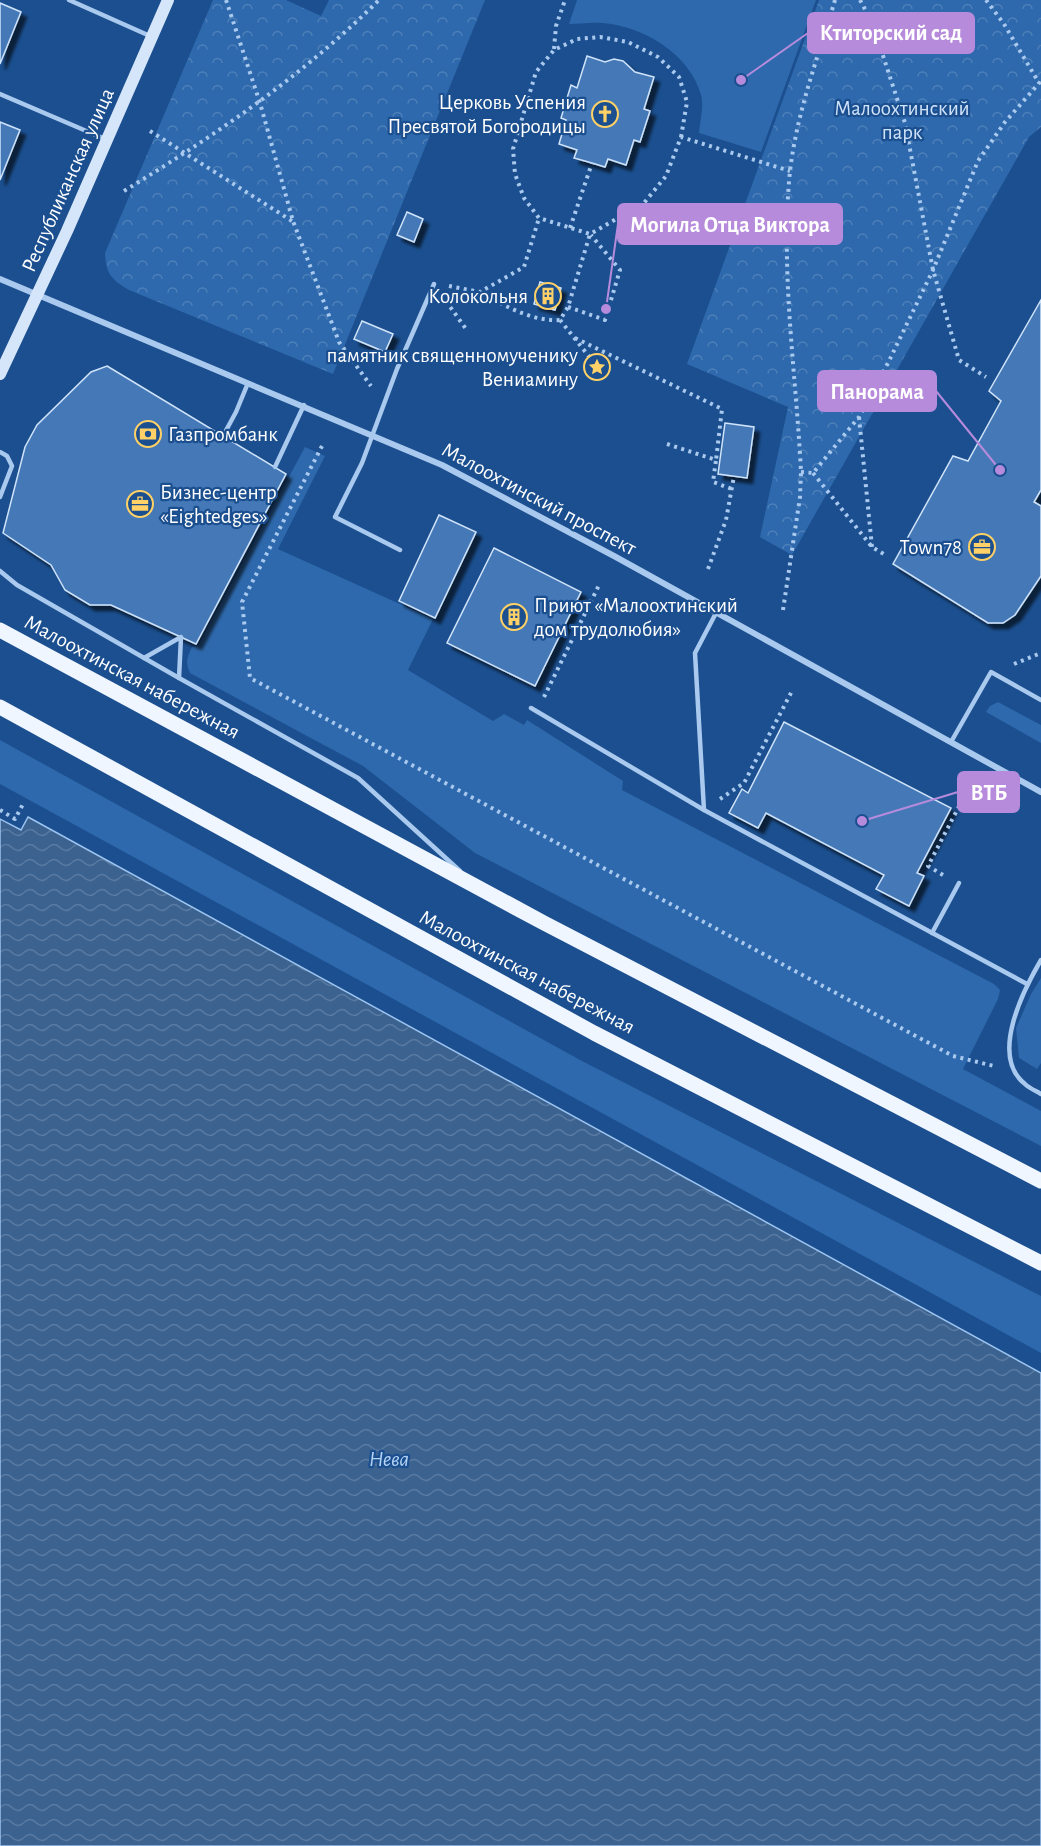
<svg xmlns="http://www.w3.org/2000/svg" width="1041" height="1846" font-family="'Alegreya Sans',sans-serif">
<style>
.green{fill:#2e69ad}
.park{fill:url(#park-crowns)}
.water{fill:url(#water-waves);stroke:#9cc4f0;stroke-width:1.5}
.building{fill:#4478b7;stroke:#cfe3fa;stroke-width:1.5;filter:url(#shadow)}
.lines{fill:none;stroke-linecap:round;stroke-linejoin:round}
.path{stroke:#a9c9ee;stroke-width:4;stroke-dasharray:3 4.5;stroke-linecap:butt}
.lane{stroke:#a9c9ee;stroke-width:4.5}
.street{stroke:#a9c9ee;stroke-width:6}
.secondary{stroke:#d6e6fa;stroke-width:12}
.primary{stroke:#f0f6ff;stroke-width:15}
.labels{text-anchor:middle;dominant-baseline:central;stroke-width:4.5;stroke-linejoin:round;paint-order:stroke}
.poi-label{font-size:21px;fill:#fff;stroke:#1b4f8f;text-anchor:end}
.park-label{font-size:21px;fill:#cfe3fa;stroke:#1b4f8f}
.street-label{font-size:21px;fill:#fff;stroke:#1b4f8f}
.water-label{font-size:22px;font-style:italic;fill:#b5d3f5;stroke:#1b4f8f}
.leader{fill:none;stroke:#b68bdc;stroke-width:2}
.callout-dot{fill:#b68bdc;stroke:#1b4f8f;stroke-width:2}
.callout{fill:#b68bdc;stroke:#b68bdc;stroke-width:2}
.callout-label{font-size:22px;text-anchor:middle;font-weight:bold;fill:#fff}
</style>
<defs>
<pattern id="park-crowns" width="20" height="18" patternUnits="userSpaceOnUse" patternTransform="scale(1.5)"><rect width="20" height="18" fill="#2e69ad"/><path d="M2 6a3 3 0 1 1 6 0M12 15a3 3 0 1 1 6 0" fill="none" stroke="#4d80b9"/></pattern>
<pattern id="water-waves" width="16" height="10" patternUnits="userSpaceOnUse" patternTransform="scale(1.5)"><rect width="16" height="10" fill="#3c6290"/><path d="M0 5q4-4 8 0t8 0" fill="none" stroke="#597aa1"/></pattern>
<filter id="shadow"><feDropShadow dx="5.5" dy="5.5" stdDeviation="1.5" flood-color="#0009"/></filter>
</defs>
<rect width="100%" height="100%" fill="#1b4f8f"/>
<g class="green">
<path d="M577 0H816L761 152 699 133C700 122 704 106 701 95 690 54 643 26 602 23 591 22 580 24 569 24Z"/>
<path d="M305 447 325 456 278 549 433 619 408 670 493 721 504 714 524 725 527 720 623 781 622 790 994 984 1000 990 998 999 963 1069 1041 1111V1146L475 853 363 766 190 673C185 663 187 657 192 647L198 646Z"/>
<polygon points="998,702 1041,725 1041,743 986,712 990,706"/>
<polygon points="0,740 582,1061 1041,1296 1041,1353 0,784"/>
<polygon points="1041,978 1041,1063 1037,1069 1019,1058 1016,1028 1031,994"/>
</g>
<g class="park">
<path d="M213 0H286L321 16 329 0H485L333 374 129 290C111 279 106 274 105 253Z"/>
<polygon points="819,0 1041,0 1041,127 1029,137 792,555 760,537 788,407 687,364"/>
</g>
<polygon class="water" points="28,817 1041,1373 1041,1846 0,1846 0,819 21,830"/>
<g class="building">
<polygon points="0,3 21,12 0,64"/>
<polygon points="587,56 605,62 614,59 623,61 635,72 654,77 644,109 650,111 640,142 634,140 626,165 608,159 605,167 592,163 574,158 577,150 559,144 566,120 561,118 571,85 577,88"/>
<polygon points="0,122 20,130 0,180"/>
<polygon points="407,212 423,219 414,242 397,235"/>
<polygon points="540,282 561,288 555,310 534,304"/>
<polygon points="1041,300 1041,490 1034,502 1041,506 1041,576 1015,615 1003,623 988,623 893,564 953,456 968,461 1001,401 989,391"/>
<polygon points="362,321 393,334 385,352 354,339"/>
<polygon points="107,366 286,474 196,644 111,605 90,605 65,590 51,565 3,533 25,447 37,425 91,372"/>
<polygon points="725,423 754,427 747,478 718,474"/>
<polygon points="439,515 476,532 435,618 399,601"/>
<polygon points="494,548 581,592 535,686 447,643"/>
<polygon points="784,722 951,808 917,873 924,876 909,906 876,889 884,875 766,813 758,828 729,813 742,789 748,793"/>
</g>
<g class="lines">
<g class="path">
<polyline points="226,0 260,103 293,221 339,342 371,386"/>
<polyline points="860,0 872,22 905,123 933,270 959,360 986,377"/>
<polyline points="986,0 1004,24 1039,83"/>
<polyline points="554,49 556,26 565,0"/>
<polyline points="150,131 292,221"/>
<polyline points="681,137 687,102 679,77 658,57 628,42 600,37 577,39 554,50 536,72 513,149 515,174 524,198 539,218 590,234 644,203 666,176 681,137 790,171"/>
<path d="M124 191C217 134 301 77 379 0"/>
<polyline points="570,228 592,163"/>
<polyline points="449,286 480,292 524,267 539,218"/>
<path d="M480 292C503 305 533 322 560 320L568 307 590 234"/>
<polyline points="446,301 466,329"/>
<polyline points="568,307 605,320 620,270 591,235"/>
<polyline points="560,320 591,359"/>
<polyline points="575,338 722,409 716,460"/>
<polyline points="859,417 872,547"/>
<polyline points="667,444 716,460 713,482 732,489"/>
<polyline points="322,446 242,602 250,678 953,1056 994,1066"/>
<polyline points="801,472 813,473 859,417 888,363 933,270 978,161 1005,122 1041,81"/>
<polyline points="813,473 872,547 887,556"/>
<polyline points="708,569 726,520 734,476"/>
<path d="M783 610 800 497 801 472C796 372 780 271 790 171 797 112 818 57 835 0"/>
<polyline points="1014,664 1041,653"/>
<polyline points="544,697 599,585"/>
<polyline points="720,799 744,783 792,691"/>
<polyline points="0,810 15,819 23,804"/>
<polyline points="943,875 928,866 968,789"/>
</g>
<g class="lane">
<polyline points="69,0 150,36"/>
<polyline points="0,94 105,139"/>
<polyline points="223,436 236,412 248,383"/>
<polyline points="0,452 7,456 12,466 0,497"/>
<polyline points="275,467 304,405"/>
<polyline points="400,550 335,517 362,463 397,369 434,284"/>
<polyline points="0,571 17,585 179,678 358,778 460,871"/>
<polyline points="144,658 181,637 179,678"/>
<polyline points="531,708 704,810 1027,984"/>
<polyline points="951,742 991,672 1041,700"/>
<polyline points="704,810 695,653 716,613"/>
<polyline points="932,933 959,883"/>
<path d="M1041 960C1024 989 989 1056 1025 1084 1029 1088 1036 1091 1041 1094"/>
</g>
<polyline class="street" points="0,279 442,465 614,556 1041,792"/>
<polyline class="secondary" points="0,374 67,231 168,0"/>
<g class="primary">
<polyline points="0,630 544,923 1041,1181"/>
<polyline points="0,707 594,1033 1041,1263"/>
</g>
</g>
<defs>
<symbol id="church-ring" viewBox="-11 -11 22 22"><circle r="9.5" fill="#1b4f8f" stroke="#ffd166" stroke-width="1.5"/><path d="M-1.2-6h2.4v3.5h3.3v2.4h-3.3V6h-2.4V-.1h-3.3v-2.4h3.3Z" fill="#ffd166"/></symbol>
<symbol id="building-ring" viewBox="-11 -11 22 22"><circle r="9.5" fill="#1b4f8f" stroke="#ffd166" stroke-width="1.5"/><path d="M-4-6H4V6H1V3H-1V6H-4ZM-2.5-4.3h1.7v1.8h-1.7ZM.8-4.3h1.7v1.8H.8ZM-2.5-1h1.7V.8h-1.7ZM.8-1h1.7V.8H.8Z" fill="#ffd166"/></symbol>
<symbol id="sight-ring" viewBox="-11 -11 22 22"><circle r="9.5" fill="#1b4f8f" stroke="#ffd166" stroke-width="1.5"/><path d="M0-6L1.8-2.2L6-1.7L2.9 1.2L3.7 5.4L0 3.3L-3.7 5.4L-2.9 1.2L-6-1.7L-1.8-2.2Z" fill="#ffd166"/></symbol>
<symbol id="bank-ring" viewBox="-11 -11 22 22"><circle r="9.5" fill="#1b4f8f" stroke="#ffd166" stroke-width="1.5"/><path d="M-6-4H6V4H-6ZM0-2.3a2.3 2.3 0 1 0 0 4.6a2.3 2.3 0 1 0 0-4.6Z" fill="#ffd166"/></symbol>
<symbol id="office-ring" viewBox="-11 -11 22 22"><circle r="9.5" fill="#1b4f8f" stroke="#ffd166" stroke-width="1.5"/><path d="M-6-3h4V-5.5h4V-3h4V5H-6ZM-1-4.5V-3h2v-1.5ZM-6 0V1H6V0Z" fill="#ffd166"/></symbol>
</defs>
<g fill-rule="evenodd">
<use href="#church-ring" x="590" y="99" width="30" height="30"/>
<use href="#building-ring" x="533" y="281" width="30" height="30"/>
<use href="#sight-ring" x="582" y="352" width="30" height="30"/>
<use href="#bank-ring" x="133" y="419" width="30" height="30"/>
<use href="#office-ring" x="125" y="489" width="30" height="30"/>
<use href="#office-ring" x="967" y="532" width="30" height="30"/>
<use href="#building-ring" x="499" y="602" width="30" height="30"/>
</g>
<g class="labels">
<g class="poi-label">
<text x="586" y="102">Церковь Успения<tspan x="586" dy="24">Пресвятой Богородицы</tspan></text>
<text x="528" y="296">Колокольня</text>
<text x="578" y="355">памятник священномученику<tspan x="578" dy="24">Вениамину</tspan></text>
<text x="168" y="434" text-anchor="start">Газпромбанк</text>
<text x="160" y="492" text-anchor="start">Бизнес-центр<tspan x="160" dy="24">«Eightedges»</tspan></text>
<text x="962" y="547">Town78</text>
<text x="534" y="605" text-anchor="start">Приют «Малоохтинский<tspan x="534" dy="24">дом трудолюбия»</tspan></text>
</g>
<g class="park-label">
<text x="902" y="108">Малоохтинский<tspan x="902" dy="24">парк</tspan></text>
</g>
<g class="street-label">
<text transform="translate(68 180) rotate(-66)">Республиканская улица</text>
<text transform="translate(539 499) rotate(28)">Малоохтинский проспект</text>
<text transform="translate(132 677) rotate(28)">Малоохтинская набережная</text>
<text transform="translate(527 972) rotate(28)">Малоохтинская набережная</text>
</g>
<g class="water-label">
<text x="389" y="1459">Нева</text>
</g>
</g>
<path class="leader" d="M741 80L808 33M606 309L618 224M1000 470L936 391M862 821L958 792"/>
<g class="callout-dot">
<circle cx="741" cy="80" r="6"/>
<circle cx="606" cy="309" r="6"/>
<circle cx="1000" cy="470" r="6"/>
<circle cx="862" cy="821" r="6"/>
</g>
<g class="callout">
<rect x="808" y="13" width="166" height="40" rx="6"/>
<rect x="618" y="204" width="224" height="40" rx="6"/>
<rect x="818" y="371" width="118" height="40" rx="6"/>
<rect x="958" y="772" width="61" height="40" rx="6"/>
</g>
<g class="callout-label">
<text x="891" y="40">Ктиторский сад</text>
<text x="730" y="232">Могила Отца Виктора</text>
<text x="877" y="399">Панорама</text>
<text x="989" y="800">ВТБ</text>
</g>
</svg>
